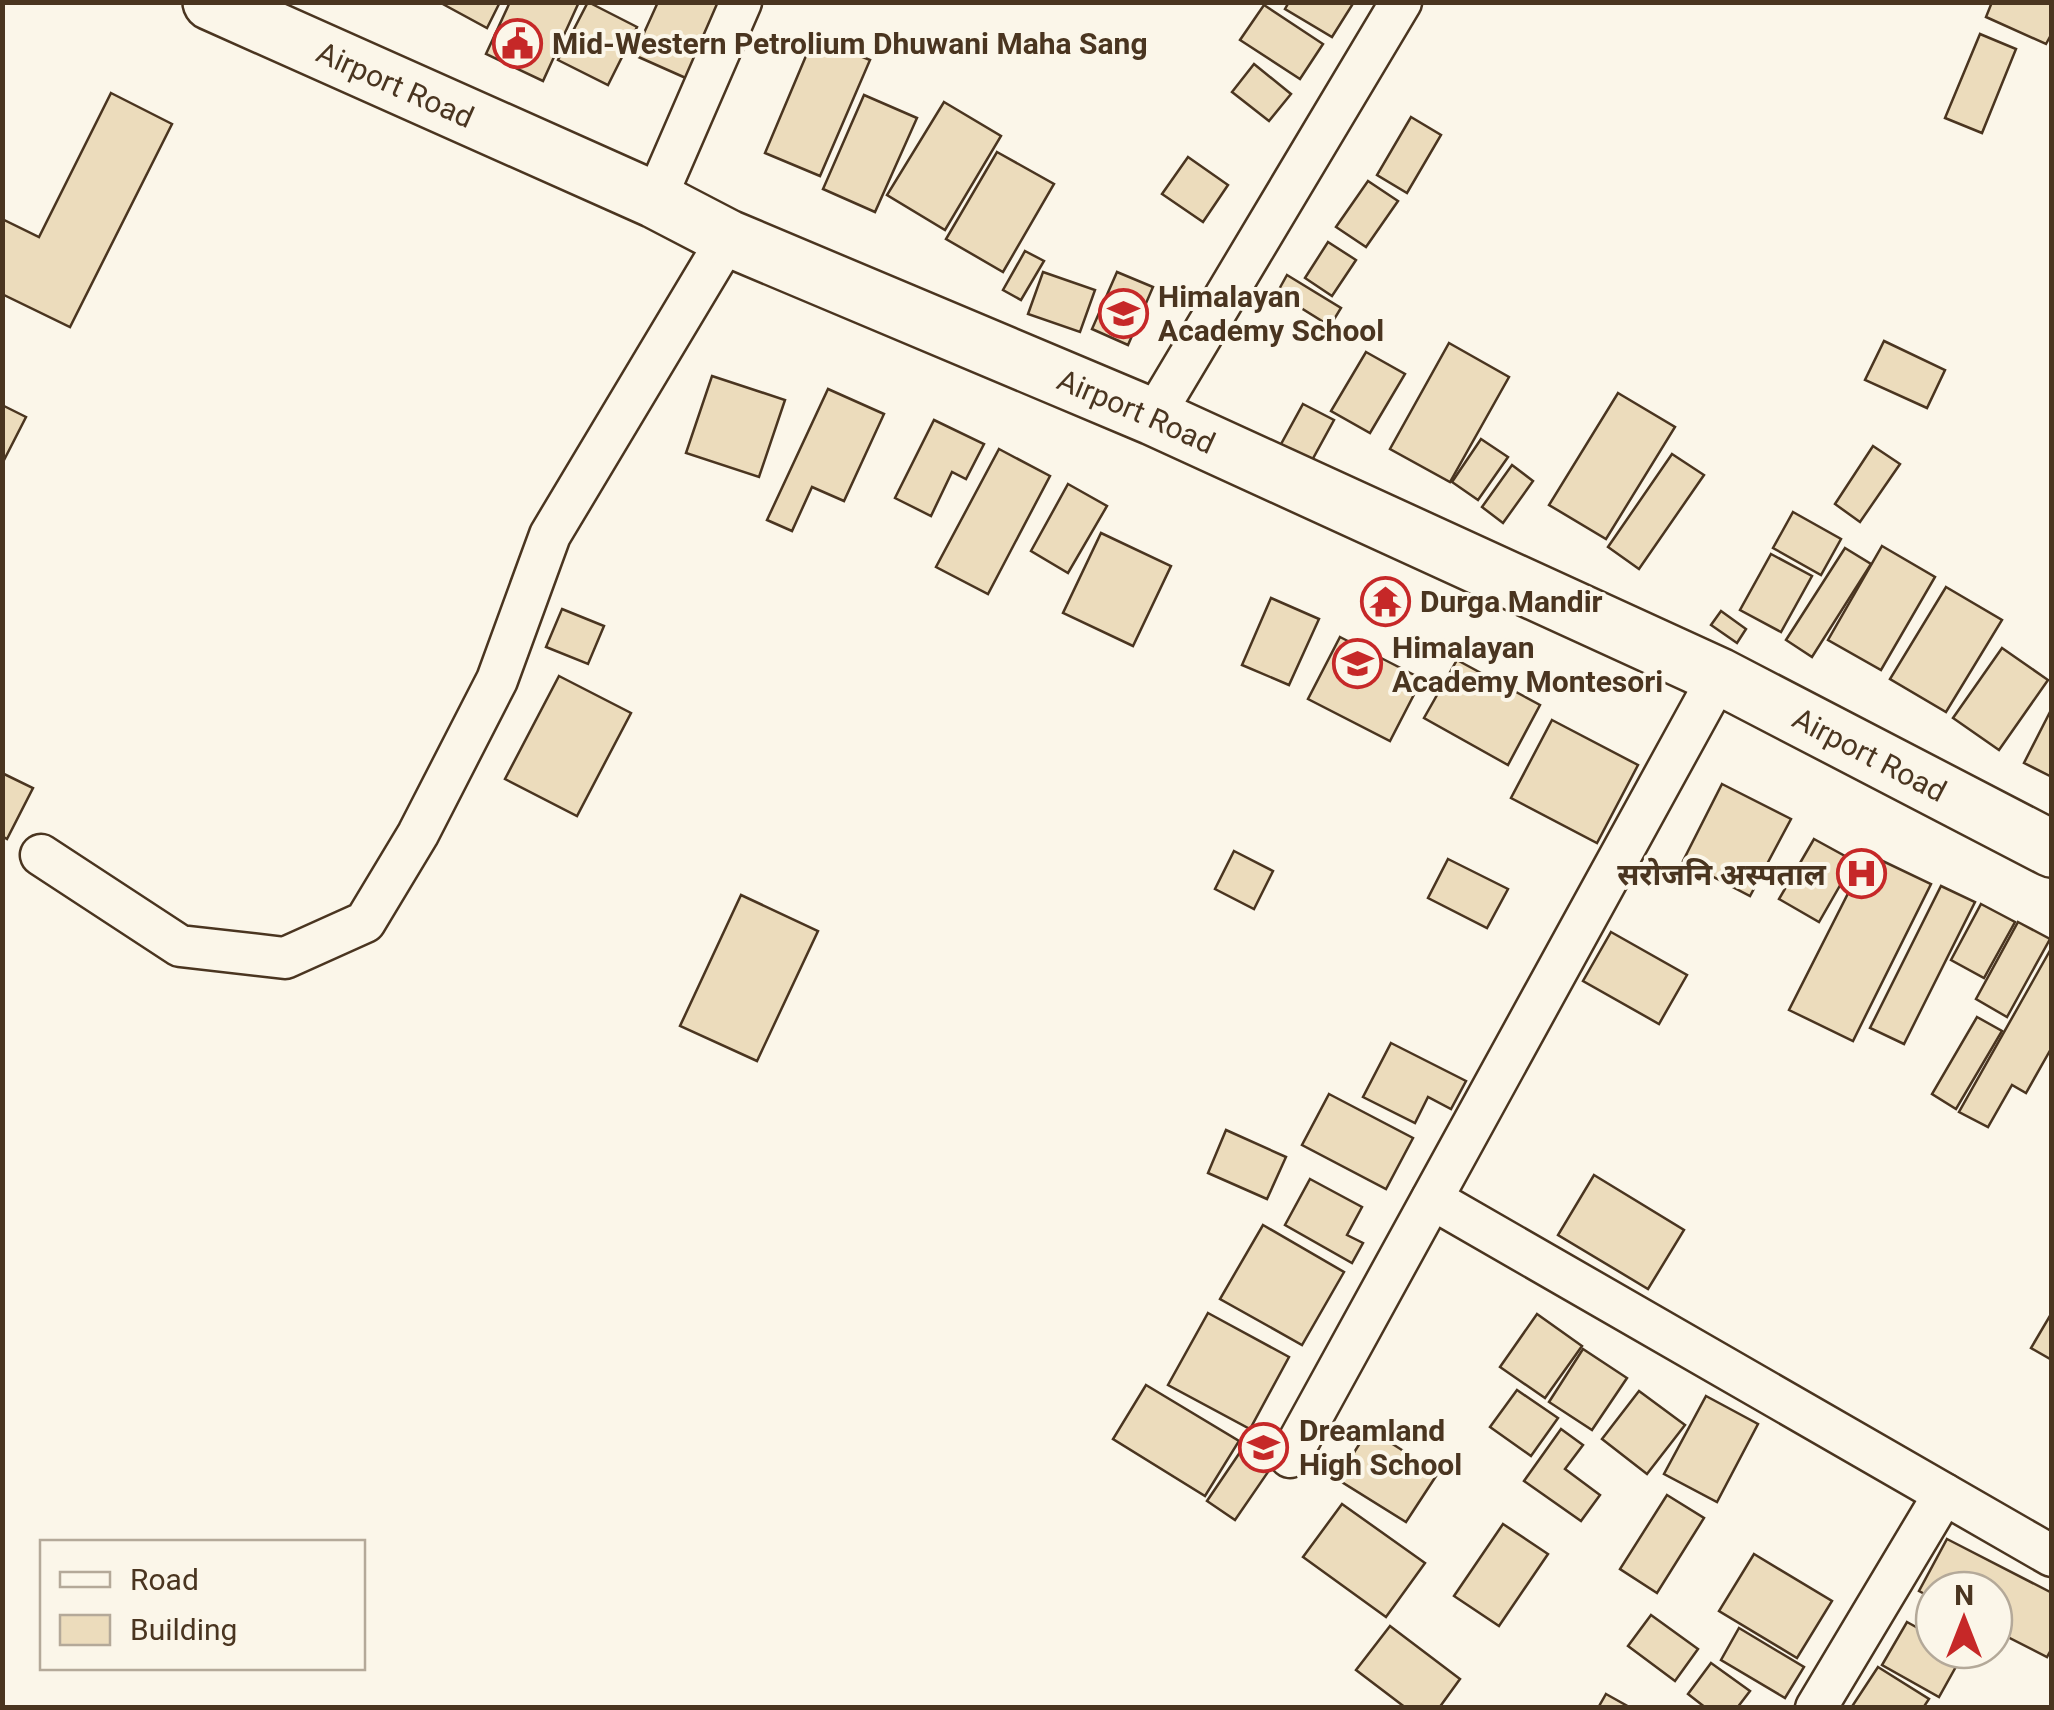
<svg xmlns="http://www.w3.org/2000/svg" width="2054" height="1710" font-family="Roboto,'Noto Sans Devanagari',sans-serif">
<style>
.building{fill:#ecdcbc;stroke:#4a3520;stroke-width:2.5}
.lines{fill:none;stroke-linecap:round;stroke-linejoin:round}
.street-casing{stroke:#4a3520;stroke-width:45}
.secondary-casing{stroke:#4a3520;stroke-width:60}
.street{stroke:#fbf6e9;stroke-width:40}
.secondary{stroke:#fbf6e9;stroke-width:55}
.labels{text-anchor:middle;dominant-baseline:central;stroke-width:8;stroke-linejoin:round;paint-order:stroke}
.poi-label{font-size:30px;font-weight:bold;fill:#4a3520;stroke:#fbf6e9;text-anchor:start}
.street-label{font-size:30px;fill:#4a3520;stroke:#fbf6e9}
</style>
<rect width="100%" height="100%" fill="#fbf6e9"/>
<g class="building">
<polygon points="439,2 500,2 487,28"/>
<polygon points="510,2 579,2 543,81 486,54"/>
<polygon points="588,2 637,27 608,85 558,60"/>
<polygon points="658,2 723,2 688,79 634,55"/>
<polygon points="1289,2 1354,2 1332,37 1285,9"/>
<polygon points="1992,2 2052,2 2052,33 2046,44 1986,17"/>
<polygon points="1264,5 1323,44 1300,79 1240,40"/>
<polygon points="1980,34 2016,49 1982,133 1945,118"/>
<polygon points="814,37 870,60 820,176 765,153"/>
<polygon points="1254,64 1291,94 1269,121 1232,92"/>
<polygon points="111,93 172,124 70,327 2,294 2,219 39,237"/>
<polygon points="864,95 917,118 875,212 823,189"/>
<polygon points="944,102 1001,136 945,230 887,195"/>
<polygon points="1411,117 1441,135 1407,193 1377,175"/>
<polygon points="997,152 1054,184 1003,272 946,239"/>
<polygon points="1188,157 1228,185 1203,222 1162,194"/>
<polygon points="1368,181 1398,201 1366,247 1336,227"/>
<polygon points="1328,242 1356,260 1332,296 1305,278"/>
<polygon points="1025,251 1044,261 1021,300 1003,290"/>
<polygon points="1043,272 1095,290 1080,332 1028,314"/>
<polygon points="1117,272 1153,287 1128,345 1092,329"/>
<polygon points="1287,275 1341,308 1330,326 1277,293"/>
<polygon points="1884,341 1945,370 1927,408 1865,380"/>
<polygon points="1449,343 1509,377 1450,482 1390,449"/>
<polygon points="1366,352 1405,374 1370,433 1331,411"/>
<polygon points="712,376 785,400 759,477 686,453"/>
<polygon points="828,389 884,414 844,501 812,487 792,531 767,520"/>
<polygon points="1618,393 1675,427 1606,539 1549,505"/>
<polygon points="1303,404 1334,420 1311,462 1280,446"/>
<polygon points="2,405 26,417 2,464"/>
<polygon points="934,420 984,444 966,479 952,472 931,516 895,498"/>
<polygon points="1481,439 1508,457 1478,500 1452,482"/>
<polygon points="1873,446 1900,464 1860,522 1835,504"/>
<polygon points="999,449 1050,476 988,594 936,567"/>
<polygon points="1672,454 1704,475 1639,569 1608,547"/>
<polygon points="1512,465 1533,481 1503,523 1482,507"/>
<polygon points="1068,484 1107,506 1068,573 1031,551"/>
<polygon points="1793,512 1841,539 1821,575 1773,548"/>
<polygon points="1101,533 1171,566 1133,646 1063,613"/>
<polygon points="1882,546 1935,577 1881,670 1828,640"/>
<polygon points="1845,548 1871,564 1812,657 1786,640"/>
<polygon points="1771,554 1812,576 1781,632 1740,610"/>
<polygon points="1946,587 2002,620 1946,712 1890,679"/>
<polygon points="1271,598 1319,619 1289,685 1242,665"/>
<polygon points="562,609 604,626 588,664 546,647"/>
<polygon points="1721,611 1746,629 1737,643 1711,625"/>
<polygon points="1340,637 1422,679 1390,741 1308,699"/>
<polygon points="2002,648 2048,680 1999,750 1953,718"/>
<polygon points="1457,660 1540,705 1508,765 1424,718"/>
<polygon points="559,676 631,713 577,816 505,779"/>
<polygon points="2052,708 2052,777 2024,763"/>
<polygon points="1552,720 1638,765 1597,843 1511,798"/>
<polygon points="2,773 33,788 7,839 2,836"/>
<polygon points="1722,784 1791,819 1750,896 1683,861"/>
<polygon points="1814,839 1854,861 1819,922 1779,899"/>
<polygon points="1234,851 1273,871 1254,909 1215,889"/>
<polygon points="1868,854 1931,884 1853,1041 1789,1010"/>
<polygon points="1448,859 1508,889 1487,928 1428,898"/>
<polygon points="1941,886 1975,902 1904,1044 1870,1028"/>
<polygon points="741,895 818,931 757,1061 680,1026"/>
<polygon points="1981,904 2015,922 1984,978 1951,960"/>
<polygon points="2018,922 2050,939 2007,1017 1976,999"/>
<polygon points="1611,932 1687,975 1659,1024 1583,981"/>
<polygon points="2052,947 2052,1047 2026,1093 2012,1085 1988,1127 1959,1112"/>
<polygon points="1977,1017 2002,1031 1956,1109 1932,1094"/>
<polygon points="1391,1043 1466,1081 1451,1109 1428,1097 1415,1123 1363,1097"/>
<polygon points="1329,1094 1413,1138 1386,1189 1302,1145"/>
<polygon points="1226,1130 1286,1157 1267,1199 1208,1173"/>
<polygon points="1594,1175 1684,1230 1648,1289 1558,1235"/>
<polygon points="1310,1179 1362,1207 1347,1235 1363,1243 1352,1263 1285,1225"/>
<polygon points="1263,1225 1344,1272 1302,1345 1220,1299"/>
<polygon points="1208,1313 1289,1357 1250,1429 1168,1385"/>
<polygon points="1537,1314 1582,1346 1545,1398 1500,1367"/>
<polygon points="2051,1314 2052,1314 2052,1360 2031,1348"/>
<polygon points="1583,1349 1627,1378 1592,1430 1549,1402"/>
<polygon points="1146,1385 1239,1441 1205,1496 1113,1439"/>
<polygon points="1517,1390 1558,1418 1531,1456 1490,1427"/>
<polygon points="1639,1391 1685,1425 1647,1474 1602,1439"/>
<polygon points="1706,1396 1758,1424 1717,1502 1664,1474"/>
<polygon points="1369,1429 1438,1473 1406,1522 1337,1479"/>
<polygon points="1561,1429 1583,1445 1565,1469 1600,1495 1581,1521 1524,1481"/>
<polygon points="1253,1433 1281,1453 1235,1520 1207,1501"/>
<polygon points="1667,1495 1704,1518 1657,1593 1620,1569"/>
<polygon points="1342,1504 1425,1563 1386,1617 1303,1557"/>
<polygon points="1503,1524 1548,1554 1499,1626 1454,1596"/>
<polygon points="1947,1539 2052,1593 2052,1648 2047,1657 1994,1630 1994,1590 1934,1590 1934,1599 1919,1591"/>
<polygon points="1754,1554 1832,1601 1797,1658 1719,1611"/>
<polygon points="1651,1615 1698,1649 1675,1681 1628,1646"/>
<polygon points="1907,1622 1934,1637 1934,1650 1963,1654 1939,1697 1882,1665"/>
<polygon points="1390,1626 1460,1679 1439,1708 1406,1708 1356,1670"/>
<polygon points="1739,1628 1804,1667 1785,1698 1721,1660"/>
<polygon points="1711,1663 1750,1691 1737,1708 1706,1708 1688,1694"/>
<polygon points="1878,1667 1929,1699 1923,1708 1851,1708"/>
<polygon points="1606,1694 1631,1708 1598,1708"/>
</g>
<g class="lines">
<defs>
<g id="street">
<polyline points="655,200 741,2"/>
<polyline points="1153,417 1401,2"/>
<polyline points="41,855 180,946 285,958 365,922 418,834 497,680 550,535 728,238"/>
<polyline points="1432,1199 2052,1556"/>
<polyline points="1290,1457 1719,676"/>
<polyline points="1816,1708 1944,1494"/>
</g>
<g id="secondary">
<path id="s1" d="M211 2 655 200 728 238 1153 417 1719 676 2052 849"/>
</g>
</defs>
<use href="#street" class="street-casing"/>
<use href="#secondary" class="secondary-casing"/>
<use href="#street" class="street"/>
<use href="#secondary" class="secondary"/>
</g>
<defs>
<symbol id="civic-ring" viewBox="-11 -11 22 22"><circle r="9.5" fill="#fbf6e9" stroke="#c62828" stroke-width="1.5"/><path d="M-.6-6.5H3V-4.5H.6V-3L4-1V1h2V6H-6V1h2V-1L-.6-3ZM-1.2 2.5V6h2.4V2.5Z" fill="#c62828"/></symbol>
<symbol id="school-ring" viewBox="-11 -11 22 22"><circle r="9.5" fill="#fbf6e9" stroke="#c62828" stroke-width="1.5"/><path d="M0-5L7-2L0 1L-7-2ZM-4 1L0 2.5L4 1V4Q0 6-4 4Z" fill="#c62828"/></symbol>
<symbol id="temple-ring" viewBox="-11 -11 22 22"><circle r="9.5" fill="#fbf6e9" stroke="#c62828" stroke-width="1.5"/><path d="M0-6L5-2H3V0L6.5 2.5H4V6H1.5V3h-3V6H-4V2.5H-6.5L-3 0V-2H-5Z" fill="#c62828"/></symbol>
<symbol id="hospital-ring" viewBox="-11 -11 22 22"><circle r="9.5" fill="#fbf6e9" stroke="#c62828" stroke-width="1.5"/><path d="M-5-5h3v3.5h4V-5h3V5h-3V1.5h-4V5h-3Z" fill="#c62828"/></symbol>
</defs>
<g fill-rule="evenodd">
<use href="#civic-ring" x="490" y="16" width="55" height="55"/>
<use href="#school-ring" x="1096" y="286" width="55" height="55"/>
<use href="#temple-ring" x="1358" y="574" width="55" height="55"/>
<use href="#school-ring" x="1330" y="636" width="55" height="55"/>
<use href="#hospital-ring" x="1834" y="846" width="55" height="55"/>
<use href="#school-ring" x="1236" y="1420" width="55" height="55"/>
</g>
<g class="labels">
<g class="poi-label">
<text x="552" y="43">Mid-Western Petrolium Dhuwani Maha Sang</text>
<text x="1158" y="296">Himalayan<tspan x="1158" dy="34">Academy School</tspan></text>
<text x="1420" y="601">Durga Mandir</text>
<text x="1392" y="647">Himalayan<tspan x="1392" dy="34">Academy Montesori</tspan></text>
<text x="1826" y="874" text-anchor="end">सराेजनि अस्पताल</text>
<text x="1299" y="1430">Dreamland<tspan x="1299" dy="34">High School</tspan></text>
</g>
<g class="street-label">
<text stroke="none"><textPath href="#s1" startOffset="202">Airport Road</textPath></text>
<text stroke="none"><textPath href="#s1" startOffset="1012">Airport Road</textPath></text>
<text stroke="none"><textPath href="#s1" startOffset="1822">Airport Road</textPath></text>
</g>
</g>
<rect width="2054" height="1710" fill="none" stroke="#4a3520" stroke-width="10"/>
<rect x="40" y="1540" width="325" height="130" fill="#fbf6e9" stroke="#b4a999" stroke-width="2.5"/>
<rect x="60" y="1572" width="50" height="15" fill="#fbf6e9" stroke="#b4a999" stroke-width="2.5"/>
<text x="130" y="1590" font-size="30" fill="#4a3520">Road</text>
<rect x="60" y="1615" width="50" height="30" fill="#ecdcbc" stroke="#b4a999" stroke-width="2.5"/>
<text x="130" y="1640" font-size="30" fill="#4a3520">Building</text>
<g transform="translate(1964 1620)"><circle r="48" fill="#fbf6e9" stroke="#b4a999" stroke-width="2.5"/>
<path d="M0-8L18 38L0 25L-18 38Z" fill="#c62828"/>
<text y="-15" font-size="28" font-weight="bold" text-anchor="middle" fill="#4a3520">N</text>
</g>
</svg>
